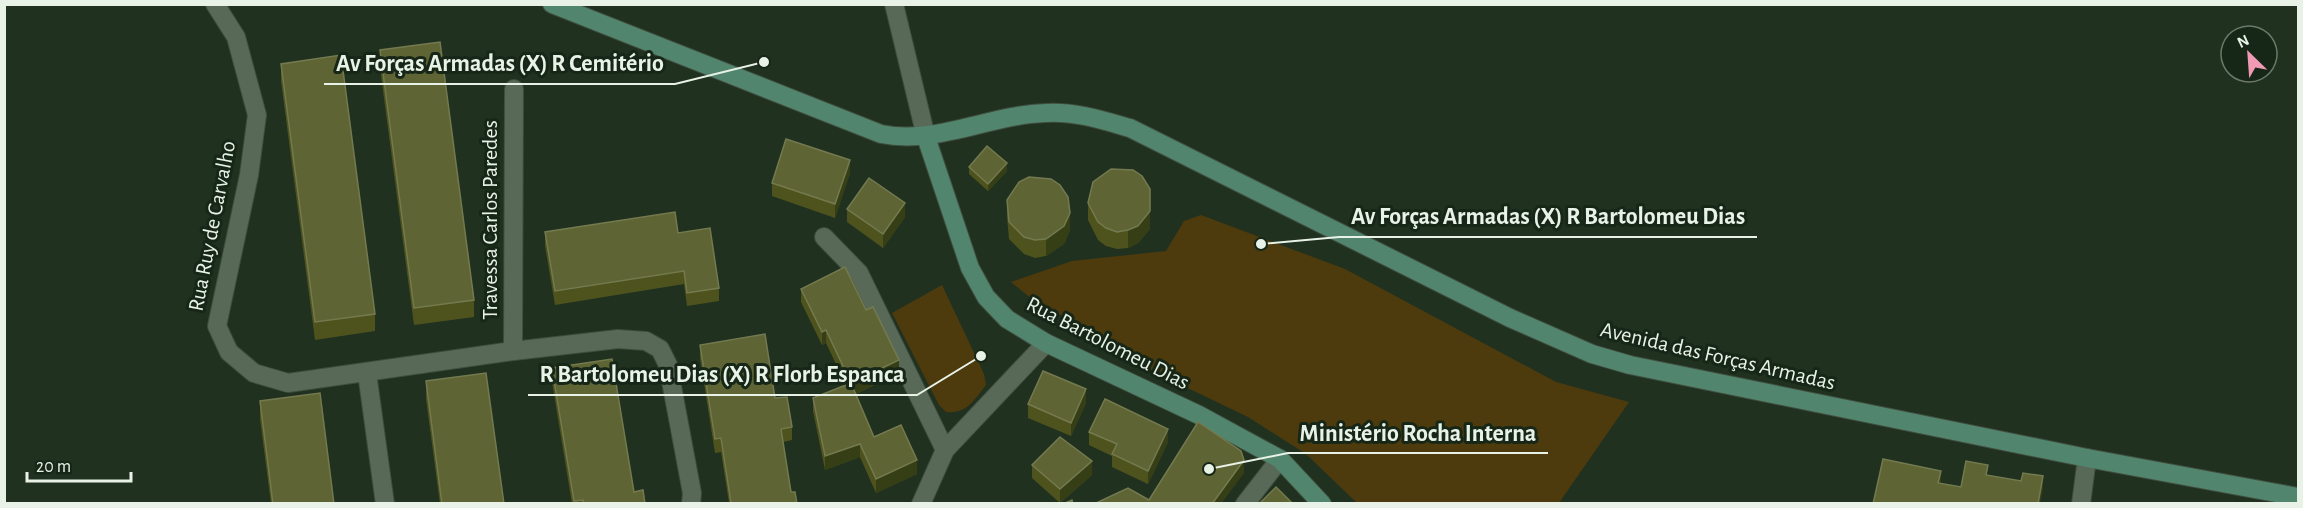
<svg xmlns="http://www.w3.org/2000/svg" width="2303" height="508" font-family="'Alegreya Sans',sans-serif">
<style>
.green{fill:#4e3b0d}
.lines{fill:none;stroke-linecap:round;stroke-linejoin:round}
.street-casing{stroke:#3f4d3e;stroke-width:20}
.secondary-casing{stroke:#3f4d3e;stroke-width:20}
.street{stroke:#586a57;stroke-width:18}
.secondary{stroke:#52856e;stroke-width:18}
.wall{fill:#4e531d}
.shaded-wall{fill:#353e15}
.building{fill:#5e6433;stroke:#747a4f;stroke-width:1.5}
.labels{text-anchor:middle;dominant-baseline:central;stroke-width:6;stroke-linejoin:round;paint-order:stroke}
.street-label{font-size:22px;fill:#e8f2e7;stroke:#172717}
.leader{fill:none;stroke:#e8f2e7;stroke-width:2}
.callout-dot{fill:#e8f2e7;stroke:#172717;stroke-width:2}
.callout-label{font-size:24px;text-anchor:middle;font-weight:bold;fill:#e8f2e7;stroke:#172717;stroke-width:6;stroke-linejoin:round;paint-order:stroke}
</style>
<rect width="100%" height="100%" fill="#213120"/>
<g class="green">
<polygon points="1201,215 1345,269 1556,382 1629,402 1559,503 1357,503 1306,454 1248,417 1115,353 1117,342 1038,304 1011,282 1072,261 1166,251 1184,221"/>
<path d="M942 285 984 374 986 385C974 400 967 414 946 412L939 405 892 313Z"/>
</g>
<g class="lines">
<defs>
<g id="street">
<polyline points="215,4 236,37 257,115 249,175 217,326 229,352 254,373 288,383 513,351 618,339 646,341 660,349 668,365 692,493 691,504"/>
<polyline points="894,4 926,137"/>
<polyline points="824,237 859,273 945,450"/>
<polyline points="513,351 514,89"/>
<polyline points="367,373 385,504"/>
<polyline points="921,504 945,450 1046,343"/>
<polyline points="1245,504 1280,459"/>
<polyline points="2081,504 2087,458"/>
</g>
<g id="secondary">
<path d="M552 4 881 134C937 145 989 115 1045 113 1074 111 1102 120 1130 128L1510 318 1592 354 1630 365 2087 458 2298 497"/>
<polyline points="926,137 970,268 986,297 1007,319 1046,343 1199,415 1280,459 1322,504"/>
</g>
</defs>
<use href="#street" class="street-casing"/>
<use href="#secondary" class="secondary-casing"/>
<use href="#street" class="street"/>
<use href="#secondary" class="secondary"/>
</g>
<g class="wall">
<polygon points="380,50 474,300 474,317 414,325 380,68"/>
<polygon points="281,64 375,314 375,331 315,340 281,81"/>
<polygon points="969,167 1007,171 988,191 969,174"/>
<polygon points="850,173 835,218 772,196 772,183"/>
<polygon points="1007,200 1070,230 1064,244 1046,256 1035,258 1024,254 1009,239 1007,217"/>
<polygon points="1088,203 1150,206 1150,229 1138,243 1128,248 1117,249 1106,246 1098,240 1088,220"/>
<polygon points="847,209 905,217 883,248 847,222"/>
<polygon points="545,232 678,233 719,288 719,301 687,306 684,284 555,305 545,246"/>
<polygon points="801,289 866,310 899,373 856,394 874,437 917,474 876,493 860,457 825,470 813,411 813,398 846,385 826,343 822,345 801,302"/>
<polygon points="700,345 775,398 792,427 792,440 783,442 791,492 729,503 721,452 715,453 700,358"/>
<polygon points="552,368 634,492 645,504 572,504 552,382"/>
<polygon points="426,381 504,504 440,504 426,399"/>
<polygon points="260,401 334,504 271,504 260,419"/>
<polygon points="1086,403 1071,436 1028,418 1028,404"/>
<polygon points="1089,432 1168,442 1148,484 1112,467 1112,456 1089,445"/>
<polygon points="1032,465 1092,475 1060,503 1032,478"/>
</g>
<g class="shaded-wall">
<polygon points="850,160 850,173 835,218 835,204"/>
<polygon points="1007,163 1007,171 988,191 988,184"/>
<polygon points="1150,189 1150,229 1138,243 1128,248 1128,230"/>
<polygon points="905,203 905,217 883,248 883,234"/>
<polygon points="1070,213 1070,230 1064,244 1046,256 1046,239"/>
<polygon points="826,330 826,343 822,345 822,332"/>
<polygon points="899,360 899,373 851,396 851,383"/>
<polygon points="1086,389 1086,403 1071,436 1071,423"/>
<polygon points="1168,429 1168,442 1148,484 1148,471"/>
<polygon points="860,444 860,457 825,470 825,456"/>
<polygon points="917,460 917,474 876,493 876,479"/>
<polygon points="1244,460 1244,473 1221,504 1212,504"/>
<polygon points="1092,461 1092,475 1060,503 1060,489"/>
<polygon points="1941,471 1941,485 1938,483"/>
<polygon points="2043,476 2043,490 2040,504 2038,504"/>
</g>
<g class="building">
<polygon points="440,42 474,300 414,308 380,50"/>
<polygon points="341,55 375,314 315,322 281,64"/>
<polygon points="786,139 850,160 835,204 772,183"/>
<polygon points="987,146 1007,163 988,184 969,167"/>
<polygon points="1111,169 1133,170 1142,176 1150,189 1150,211 1138,226 1128,230 1117,232 1106,228 1098,222 1088,203 1093,182"/>
<polygon points="1029,177 1051,179 1060,185 1068,197 1070,213 1064,226 1046,239 1035,240 1024,237 1009,222 1007,200 1019,182"/>
<polygon points="869,178 905,203 883,234 847,209"/>
<polygon points="675,212 678,233 710,228 719,288 687,293 684,271 555,291 545,232"/>
<polygon points="845,267 866,310 873,307 899,360 851,383 826,330 822,332 801,289"/>
<polygon points="765,334 775,398 787,397 792,427 781,429 791,492 795,492 797,504 726,504 731,503 721,438 715,439 700,345"/>
<polygon points="612,359 634,492 643,490 645,504 583,504 583,500 574,501 552,368"/>
<polygon points="1043,371 1086,389 1071,423 1028,404"/>
<polygon points="486,373 504,504 442,504 426,381"/>
<polygon points="851,383 874,437 901,425 917,460 876,479 860,444 825,456 813,398"/>
<polygon points="320,393 334,504 273,504 260,401"/>
<polygon points="1105,399 1168,429 1148,471 1112,454 1117,444 1089,432"/>
<polygon points="1198,422 1241,451 1244,460 1212,504 1094,504 1128,488 1149,500"/>
<polygon points="1060,437 1092,461 1060,489 1032,465"/>
<polygon points="1883,459 1941,471 1938,483 1961,487 1966,461 1988,465 1986,475 2021,481 2023,473 2043,476 2038,504 1873,504"/>
<polygon points="1276,487 1293,504 1259,504"/>
<polygon points="1072,500 1073,504 1063,504"/>
</g>
<g class="labels">
<g class="street-label">
<text transform="translate(490 220) rotate(-90)">Travessa Carlos Paredes</text>
<text transform="translate(212 226) rotate(-79)">Rua Ruy de Carvalho</text>
<text transform="translate(1108 343) rotate(27)">Rua Bartolomeu Dias</text>
<text transform="translate(1718 356) rotate(13)">Avenida das Forças Armadas</text>
</g>
</g>
<path class="leader" d="M764 62L675 84H324M1261 244L1339 237H1757M981 356L917 395H528M1209 469L1288 453H1548"/>
<g class="callout-dot">
<circle cx="764" cy="62" r="6"/>
<circle cx="1261" cy="244" r="6"/>
<circle cx="981" cy="356" r="6"/>
<circle cx="1209" cy="469" r="6"/>
</g>
<g class="callout-label">
<text x="500" y="71">Av Forças Armadas (X) R Cemitério</text>
<text x="1548" y="224">Av Forças Armadas (X) R Bartolomeu Dias</text>
<text x="722" y="382">R Bartolomeu Dias (X) R Florb Espanca</text>
<text x="1418" y="441">Ministério Rocha Interna</text>
</g>
<rect width="2303" height="508" fill="none" stroke="#e8f2e7" stroke-width="12"/>
<g transform="translate(2249 54) rotate(335)"><circle r="28" fill="#172717" stroke="#6b786a" stroke-width="1.5"/>
<path d="M0-4.5L10 22L0 15L-10 22Z" fill="#f09ab6"/>
<text y="-9" font-size="16" font-weight="bold" text-anchor="middle" fill="#e8f2e7">N</text>
</g>
<path d="M27 472v9h104v-9" fill="none" stroke="#e8f2e7" stroke-width="3"/>
<text x="36" y="472" font-size="18" fill="#e8f2e7" stroke="#172717" stroke-width="4.5" paint-order="stroke">20 m</text>
</svg>
